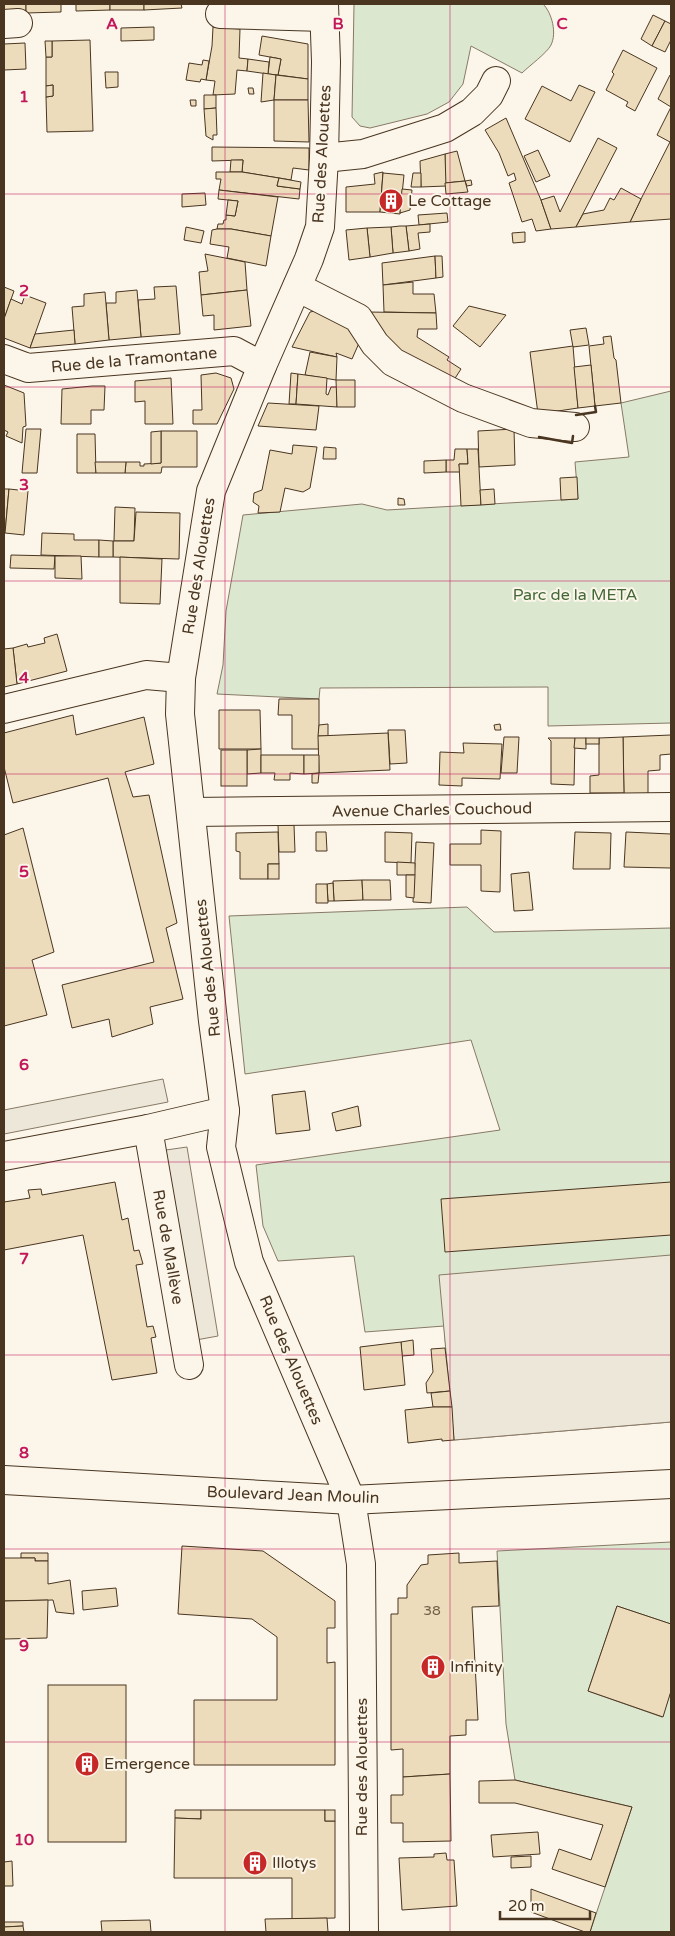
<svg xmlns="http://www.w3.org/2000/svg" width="675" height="1936" font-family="'Varela Round',sans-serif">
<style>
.green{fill:#dce7d0;stroke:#887966}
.parking{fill:#ede7d9;stroke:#887966}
.building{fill:#ecdcbc;stroke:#4a3520}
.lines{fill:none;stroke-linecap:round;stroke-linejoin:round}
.street-casing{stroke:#4a3520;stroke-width:30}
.primary-casing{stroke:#4a3520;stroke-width:30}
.street{stroke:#fbf6e9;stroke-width:28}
.primary{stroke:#fbf6e9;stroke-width:28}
.wall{stroke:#4a3520;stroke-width:2.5}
.grid{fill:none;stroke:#c2185b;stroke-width:1;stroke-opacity:0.55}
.labels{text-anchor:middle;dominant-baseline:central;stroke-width:4;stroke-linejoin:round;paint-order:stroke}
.number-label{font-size:14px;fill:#725f47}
.street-label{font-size:16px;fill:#4a3520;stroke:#fbf6e9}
.poi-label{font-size:16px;fill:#4a3520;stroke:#fbf6e9;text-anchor:start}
.park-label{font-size:16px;fill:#436837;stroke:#fbf6e9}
.grid-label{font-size:16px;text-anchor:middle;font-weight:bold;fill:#c2185b;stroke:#fbf6e9;stroke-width:4;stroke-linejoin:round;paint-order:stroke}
</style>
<rect width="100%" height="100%" fill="#fbf6e9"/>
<g class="green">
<path d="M354 4H543C552 13 557 33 551 45 547 53 529 66 522 73L471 46 463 84 449 102 427 114 370 128 360 126 352 117Z"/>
<polygon points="671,391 671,723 548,726 548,687 320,688 319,699 217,694 223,665 226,611 243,515 362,504 387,510 578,499 575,462 629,457 621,403"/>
<polygon points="467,907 494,932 671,928 671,1422 454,1440 444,1326 365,1332 354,1256 278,1261 263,1226 256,1165 500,1130 471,1040 245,1074 229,916"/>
<polygon points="671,1542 671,1624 617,1606 588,1691 662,1717 671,1691 671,1932 590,1932 632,1807 515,1780 506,1724 497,1551"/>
</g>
<g class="parking">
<polygon points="163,1079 168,1102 4,1134 4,1110"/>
<polygon points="187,1147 218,1336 196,1340 166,1150"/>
<polygon points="671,1255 671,1422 454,1440 439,1275"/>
</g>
<g class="building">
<rect x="4" y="4" width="22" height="9"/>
<polygon points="26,4 61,4 61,12 26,13"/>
<polygon points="76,4 110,4 110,10 76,11"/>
<rect x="110" y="4" width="34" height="6"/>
<polygon points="144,4 181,4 182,8 144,10"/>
<polygon points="653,15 665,21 652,46 641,39"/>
<polygon points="665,21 671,24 671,40 665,52 652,46"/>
<polygon points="154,27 154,40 121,41 121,28"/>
<polygon points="213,27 240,29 239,58 248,59 247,71 237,70 235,94 213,95 215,81 206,80 212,46"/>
<polygon points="262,36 308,44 308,79 278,75 281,59 259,55"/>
<polygon points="90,40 93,131 47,132 46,97 53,96 53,85 46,86 46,57 52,57 52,41"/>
<polygon points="45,41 52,41 52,57 46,57"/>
<polygon points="25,43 26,69 4,70 4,44"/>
<polygon points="623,50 657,68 635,111 626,106 628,102 606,90 614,74 612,72"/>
<polygon points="270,57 281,59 278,75 268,74"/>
<polygon points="248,59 269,62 268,74 247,71"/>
<polygon points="203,60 209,61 206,80 201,79 200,82 186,80 189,63 202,65"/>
<polygon points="105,72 118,72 118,87 106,88"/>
<polygon points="263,73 276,75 274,100 261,102"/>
<polygon points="276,75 308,79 308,100 274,100"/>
<polygon points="670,75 671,75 671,107 658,99"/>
<polygon points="53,85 53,96 46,97 46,86"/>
<polygon points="579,85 595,92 570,142 525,119 542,86 571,101"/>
<polygon points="248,88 253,88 254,94 249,94"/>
<polygon points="204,95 216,95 216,108 204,109"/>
<polygon points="190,100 196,100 196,106 191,106"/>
<polygon points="274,100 308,100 309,142 274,141"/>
<polygon points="671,107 671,140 670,142 657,135"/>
<polygon points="216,108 217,135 213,135 213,140 206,136 204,109"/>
<polygon points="506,118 541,200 551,229 536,231 532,219 522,222 509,183 516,180 514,173 508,176 499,153 485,130"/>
<polygon points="598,138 617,148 576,227 551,229 541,200 554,196 560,212"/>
<polygon points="671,140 671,219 630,222 641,199"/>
<polygon points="212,147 309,148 309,170 293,168 291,180 242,172 243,160 212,161"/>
<polygon points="538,150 550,176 536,182 524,156"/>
<polygon points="457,151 465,181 445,183 445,154"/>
<polygon points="445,154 446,186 421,187 420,161"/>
<polygon points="231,160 243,160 242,172 230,172"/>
<polygon points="216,172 242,172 279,178 277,186 300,189 299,199 219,190 221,179 216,179"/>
<polygon points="383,172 380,212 346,212 346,187 375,184 374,174"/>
<polygon points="383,173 404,175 400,214 380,212"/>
<polygon points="413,173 421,173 421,187 411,187"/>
<polygon points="279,178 301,182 300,189 277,186"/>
<polygon points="471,180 472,185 467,186 465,181"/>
<polygon points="465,181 468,192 446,194 445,183"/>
<polygon points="621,188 641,199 630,222 576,227 583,214 604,210 610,198 614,200"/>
<polygon points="402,189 412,190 410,210 400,213"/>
<polygon points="219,190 278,197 271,236 231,229 217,229 218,224 223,224 224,220 226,220 226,215 235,216 238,201 218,199"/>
<polygon points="205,193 206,205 182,207 182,194"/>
<polygon points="228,200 238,201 235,216 226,215"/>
<polygon points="447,213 448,222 419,225 418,215"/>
<polygon points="430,224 430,232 418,233 420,249 409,251 406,226"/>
<polygon points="400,226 406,226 409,251 393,253 391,227"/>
<polygon points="186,227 204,231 201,243 184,240"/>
<polygon points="391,227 393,253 370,257 367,228"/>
<polygon points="367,228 370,257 349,260 346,230"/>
<polygon points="217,229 231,229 271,236 266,266 227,258 229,247 210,244 212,230"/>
<polygon points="525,232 525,242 513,243 512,233"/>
<polygon points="205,254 245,262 247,290 201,295 199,272 208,271"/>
<polygon points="435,256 436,278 383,285 382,263"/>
<polygon points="435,256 442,256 443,277 436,278"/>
<polygon points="413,282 413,294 434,294 436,313 384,312 383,285"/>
<polygon points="176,286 180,334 141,337 138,300 155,299 154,287"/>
<polygon points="4,287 14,291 4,319"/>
<polygon points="137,290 141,337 109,340 106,303 116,303 116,292"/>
<polygon points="247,290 251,326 214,330 214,315 203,316 201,295"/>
<polygon points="105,292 109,340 75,344 72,307 84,306 84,294"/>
<polygon points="25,295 46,303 30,348 4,338 4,319 11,299 22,304"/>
<polygon points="469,306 506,315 480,347 453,326"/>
<polygon points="315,311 363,334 352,359 336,353 337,357 292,347 310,312"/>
<polygon points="367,312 436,313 437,329 418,329 417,337 449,357 447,360 461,369 452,383 383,342"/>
<polygon points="586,328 589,345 573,347 570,330"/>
<polygon points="74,330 75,344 30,348 35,334"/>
<polygon points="611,336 614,358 616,360 621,403 595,406 589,346 604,344 603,337"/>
<polygon points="573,346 578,408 538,414 530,352"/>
<polygon points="310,352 337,357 336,380 305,375"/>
<polygon points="591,365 595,406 578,408 574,367"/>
<polygon points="216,373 231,378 234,389 217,424 193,424 193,410 202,410 201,375"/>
<polygon points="291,373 298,374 296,404 289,404"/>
<polygon points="298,374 327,378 326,394 328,395 331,387 337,387 337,407 296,404"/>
<polygon points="171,378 173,424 145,424 145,401 135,402 135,381"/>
<polygon points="336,380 355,380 355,407 337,407"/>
<polygon points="4,385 24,393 26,426 23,427 22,443 6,436 8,432 4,430"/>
<polygon points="92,386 105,386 104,410 91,410 91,424 61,424 62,389"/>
<polygon points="268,403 319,406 316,430 258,426"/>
<polygon points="26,429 41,429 37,473 22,473"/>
<polygon points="514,429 515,465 479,467 478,431"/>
<polygon points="161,431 197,431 197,467 162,467 161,473 125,473 126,462 140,462 140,466 144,466 144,464 161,463"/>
<polygon points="161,431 161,463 151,464 151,432"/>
<polygon points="77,434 95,434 96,473 77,473"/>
<polygon points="293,445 317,447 310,488 303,492 285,488 280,512 258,513 259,506 253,502 254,493 262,490 270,450 292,454"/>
<polygon points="324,447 336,448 336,459 323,459"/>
<polygon points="455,449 467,449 468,464 459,464 460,472 446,472 446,460 454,460"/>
<polygon points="467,449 478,449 481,505 461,506 459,464 468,464"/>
<polygon points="446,460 446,472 424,473 424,461"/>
<polygon points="95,462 126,462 125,473 96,473"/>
<polygon points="577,477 578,499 561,500 560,478"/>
<polygon points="4,489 9,489 5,533 4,533"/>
<polygon points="9,489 28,491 24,535 5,533"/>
<polygon points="494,489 495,504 481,505 480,490"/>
<polygon points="398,498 404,499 405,505 398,505"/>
<polygon points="115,507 135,508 134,541 114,541"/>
<polygon points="136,512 180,513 179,559 113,557 113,541 134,541"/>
<polygon points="42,533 74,534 74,540 99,540 99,557 41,555"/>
<polygon points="99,540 113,541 113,557 99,557"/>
<polygon points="11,555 55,556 54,569 10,568"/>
<polygon points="55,556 81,556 82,579 55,578"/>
<polygon points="120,557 162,559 160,604 120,603"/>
<polygon points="57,634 67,671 17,684 13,648 27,644 28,647 45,643 44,638"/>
<polygon points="13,648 17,684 4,687 4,649"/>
<polygon points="279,699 319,699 319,749 292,749 292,715 278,715"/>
<polygon points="219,710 260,710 261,749 219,749"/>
<polygon points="73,715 76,735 144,717 154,764 125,772 133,797 149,795 177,923 166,928 183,999 150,1007 153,1024 112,1037 109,1019 72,1028 62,985 154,962 108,778 13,803 4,767 4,733"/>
<polygon points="328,724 328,736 318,736 319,725"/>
<polygon points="500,724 501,730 495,730 494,725"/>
<polygon points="388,730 405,730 407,763 390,764"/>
<polygon points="388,733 390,770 319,773 318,736"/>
<polygon points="671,735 671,754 660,755 660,770 648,771 648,799 624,799 623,737"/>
<polygon points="504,737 519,737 517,773 501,773"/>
<polygon points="623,737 624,793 590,793 590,776 599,775 599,738"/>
<polygon points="548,738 575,738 574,785 551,784 551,741"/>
<polygon points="575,738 586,738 586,749 574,748"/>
<rect x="586" y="738" width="13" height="6"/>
<polygon points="463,743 502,744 500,779 462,778 462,786 439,785 440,752 464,753"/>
<polygon points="261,749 261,773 247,774 247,750"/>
<rect x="221" y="750" width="26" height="36"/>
<polygon points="261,755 304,755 304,774 290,773 290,780 274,780 275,773 261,773"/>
<polygon points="304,755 319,755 319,773 304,774"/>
<polygon points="319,773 318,783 312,783 312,774"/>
<polygon points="278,825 294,825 295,852 279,852"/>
<polygon points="23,828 54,952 32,960 47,1015 4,1026 4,835"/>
<polygon points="481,830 501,831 500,892 481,891 481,865 450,865 450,844 481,844"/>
<polygon points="278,832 279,864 268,864 268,879 240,879 240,852 236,851 236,833"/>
<polygon points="316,832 326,832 327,851 316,851"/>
<polygon points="385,832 412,833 411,863 385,862"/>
<polygon points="575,832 611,833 610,869 573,869"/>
<polygon points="626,832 671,834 671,868 624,867"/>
<polygon points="416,842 434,843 431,903 413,902"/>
<polygon points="397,862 415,863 415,875 397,875"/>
<rect x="268" y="864" width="11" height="15"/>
<polygon points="529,872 533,910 514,911 511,874"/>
<polygon points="406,875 415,875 414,898 406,897"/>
<polygon points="362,880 363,900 334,901 333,881"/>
<polygon points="362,880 390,880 391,900 363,900"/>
<polygon points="333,883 334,901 328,901 327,884"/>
<polygon points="316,884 327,884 328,903 316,903"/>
<polygon points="305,1091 310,1130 276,1134 272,1095"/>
<polygon points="358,1106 361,1126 336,1131 332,1113"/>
<polygon points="115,1182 122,1220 128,1218 134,1251 139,1250 143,1264 136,1265 147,1327 153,1326 156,1337 151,1338 157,1373 112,1380 83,1235 4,1250 4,1202 30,1198 28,1190 41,1189 42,1195"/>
<polygon points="671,1182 671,1235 445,1252 441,1199"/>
<polygon points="413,1340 414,1355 402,1356 401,1342"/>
<polygon points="401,1342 405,1385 364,1390 360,1347"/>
<polygon points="445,1348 450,1391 427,1393 426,1383 433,1372 431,1349"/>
<polygon points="450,1391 452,1407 433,1407 431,1393"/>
<polygon points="433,1407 452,1407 454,1440 442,1441 442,1439 408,1443 405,1410"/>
<polygon points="182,1546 263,1551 335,1601 335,1628 327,1628 327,1663 335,1662 335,1765 194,1765 194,1700 277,1700 277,1637 252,1619 178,1614"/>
<polygon points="21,1553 48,1553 48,1561 35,1561 35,1558 21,1558"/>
<polygon points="459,1553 459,1563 497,1561 499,1606 472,1607 478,1720 466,1720 466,1735 450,1736 450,1774 403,1777 403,1749 391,1750 391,1614 398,1614 398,1598 407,1598 407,1585 421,1565 428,1564 428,1555"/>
<polygon points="4,1558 35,1558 35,1561 48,1561 48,1584 70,1580 74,1614 56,1612 53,1600 4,1601"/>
<polygon points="116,1588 118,1606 83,1610 82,1591"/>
<polygon points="48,1600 47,1638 4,1639 4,1601"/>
<polygon points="617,1606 671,1624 671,1691 663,1717 588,1691"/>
<rect x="48" y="1685" width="78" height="157"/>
<polygon points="450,1774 451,1841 403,1842 403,1823 391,1823 391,1795 403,1795 403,1777"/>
<polygon points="515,1780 632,1807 605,1887 552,1869 559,1849 591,1860 603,1825 515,1803 479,1803 479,1781"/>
<polygon points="175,1810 201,1810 201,1819 175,1818"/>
<polygon points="201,1810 325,1810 325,1821 335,1821 335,1918 292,1919 292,1878 174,1878 175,1818 201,1819"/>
<rect x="325" y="1810" width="10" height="11"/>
<polygon points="538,1832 540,1854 493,1857 491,1835"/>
<polygon points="446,1853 447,1860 454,1860 457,1906 402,1910 399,1858 434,1857 434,1854"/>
<polygon points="531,1856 531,1867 511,1868 511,1857"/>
<polygon points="12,1861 13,1886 4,1886 4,1862"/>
<polygon points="531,1889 596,1913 590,1932 585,1932 531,1912"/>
<polygon points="327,1918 328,1932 266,1932 265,1919"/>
<polygon points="150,1920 151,1932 102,1932 101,1921"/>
<polygon points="4,1922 23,1922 23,1926 4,1927"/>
<polygon points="23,1926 24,1932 4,1932 4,1927"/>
</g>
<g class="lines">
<defs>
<g id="street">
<polyline points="324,4 326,62 324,158 320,227 309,259 262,366 211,491 181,678 180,714 213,1021 225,1111 221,1147 249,1262 351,1500 361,1564 364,1932"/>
<polyline points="220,14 324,17"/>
<polyline points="4,24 18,23"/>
<polyline points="324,158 363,154 445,128 472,112 489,95 496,81"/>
<polyline points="297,287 358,318 375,344 393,362 463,398 531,423 575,427"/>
<polyline points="4,359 28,368 234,351 262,366"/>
<polyline points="4,709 146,675 181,678"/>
<polyline points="192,812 671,807"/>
<polyline points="148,1129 189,1365"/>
<polyline points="4,1156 148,1129 225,1111"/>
</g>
<polyline id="primary" points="4,1480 351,1500 671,1484"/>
</defs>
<use href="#street" class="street-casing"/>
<use href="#primary" class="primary-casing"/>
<use href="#street" class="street"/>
<use href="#primary" class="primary"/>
<g class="wall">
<polyline points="576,415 596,412 595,406"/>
<polyline points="539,437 572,443 573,436"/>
</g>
</g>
<path class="grid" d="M225 4V1932M450 4V1932M4 194H671M4 387H671M4 581H671M4 774H671M4 968H671M4 1162H671M4 1355H671M4 1549H671M4 1742H671"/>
<defs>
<symbol id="building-disc" viewBox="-11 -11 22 22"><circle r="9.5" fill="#c62828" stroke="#fbf6e9"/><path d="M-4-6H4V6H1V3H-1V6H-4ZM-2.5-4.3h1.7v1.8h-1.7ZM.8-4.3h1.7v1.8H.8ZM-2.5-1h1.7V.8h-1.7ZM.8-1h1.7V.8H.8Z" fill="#fff"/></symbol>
</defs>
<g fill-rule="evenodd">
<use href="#building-disc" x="377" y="187" width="28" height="28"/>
<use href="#building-disc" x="419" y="1653" width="28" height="28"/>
<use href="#building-disc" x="73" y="1750" width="28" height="28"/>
<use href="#building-disc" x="241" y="1849" width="28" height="28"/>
</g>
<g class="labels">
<g class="number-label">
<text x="432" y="1610">38</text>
</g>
<g class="street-label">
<text transform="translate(322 154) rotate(-87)">Rue des Alouettes</text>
<text transform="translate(134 360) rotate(-5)">Rue de la Tramontane</text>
<text transform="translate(199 566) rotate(-81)">Rue des Alouettes</text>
<text transform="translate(432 810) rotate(-1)">Avenue Charles Couchoud</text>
<text transform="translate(208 968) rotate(-96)">Rue des Alouettes</text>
<text transform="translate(168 1247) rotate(80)">Rue de Mallève</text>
<text transform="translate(291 1360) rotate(67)">Rue des Alouettes</text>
<text transform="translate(293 1495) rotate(2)">Boulevard Jean Moulin</text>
<text transform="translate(362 1767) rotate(-90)">Rue des Alouettes</text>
</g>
<g class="poi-label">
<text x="408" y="201">Le Cottage</text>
<text x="450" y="1667">Infinity</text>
<text x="104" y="1764">Emergence</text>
<text x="272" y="1863">Illotys</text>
</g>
<g class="park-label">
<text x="575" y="595">Parc de la META</text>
</g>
</g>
<g class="grid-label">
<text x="112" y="29">A</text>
<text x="338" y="29">B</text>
<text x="562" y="29">C</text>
<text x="24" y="102">1</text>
<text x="24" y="296">2</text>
<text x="24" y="490">3</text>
<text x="24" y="683">4</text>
<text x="24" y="877">5</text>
<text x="24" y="1070">6</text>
<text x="24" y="1264">7</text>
<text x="24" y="1458">8</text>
<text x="24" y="1651">9</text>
<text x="24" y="1845">10</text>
</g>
<rect width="675" height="1936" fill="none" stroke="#4a3520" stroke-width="10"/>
<path d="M500 1911v8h90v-8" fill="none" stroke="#4a3520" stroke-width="2.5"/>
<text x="508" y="1911" font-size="15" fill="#4a3520" stroke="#fbf6e9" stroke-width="4" paint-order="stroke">20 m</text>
</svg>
